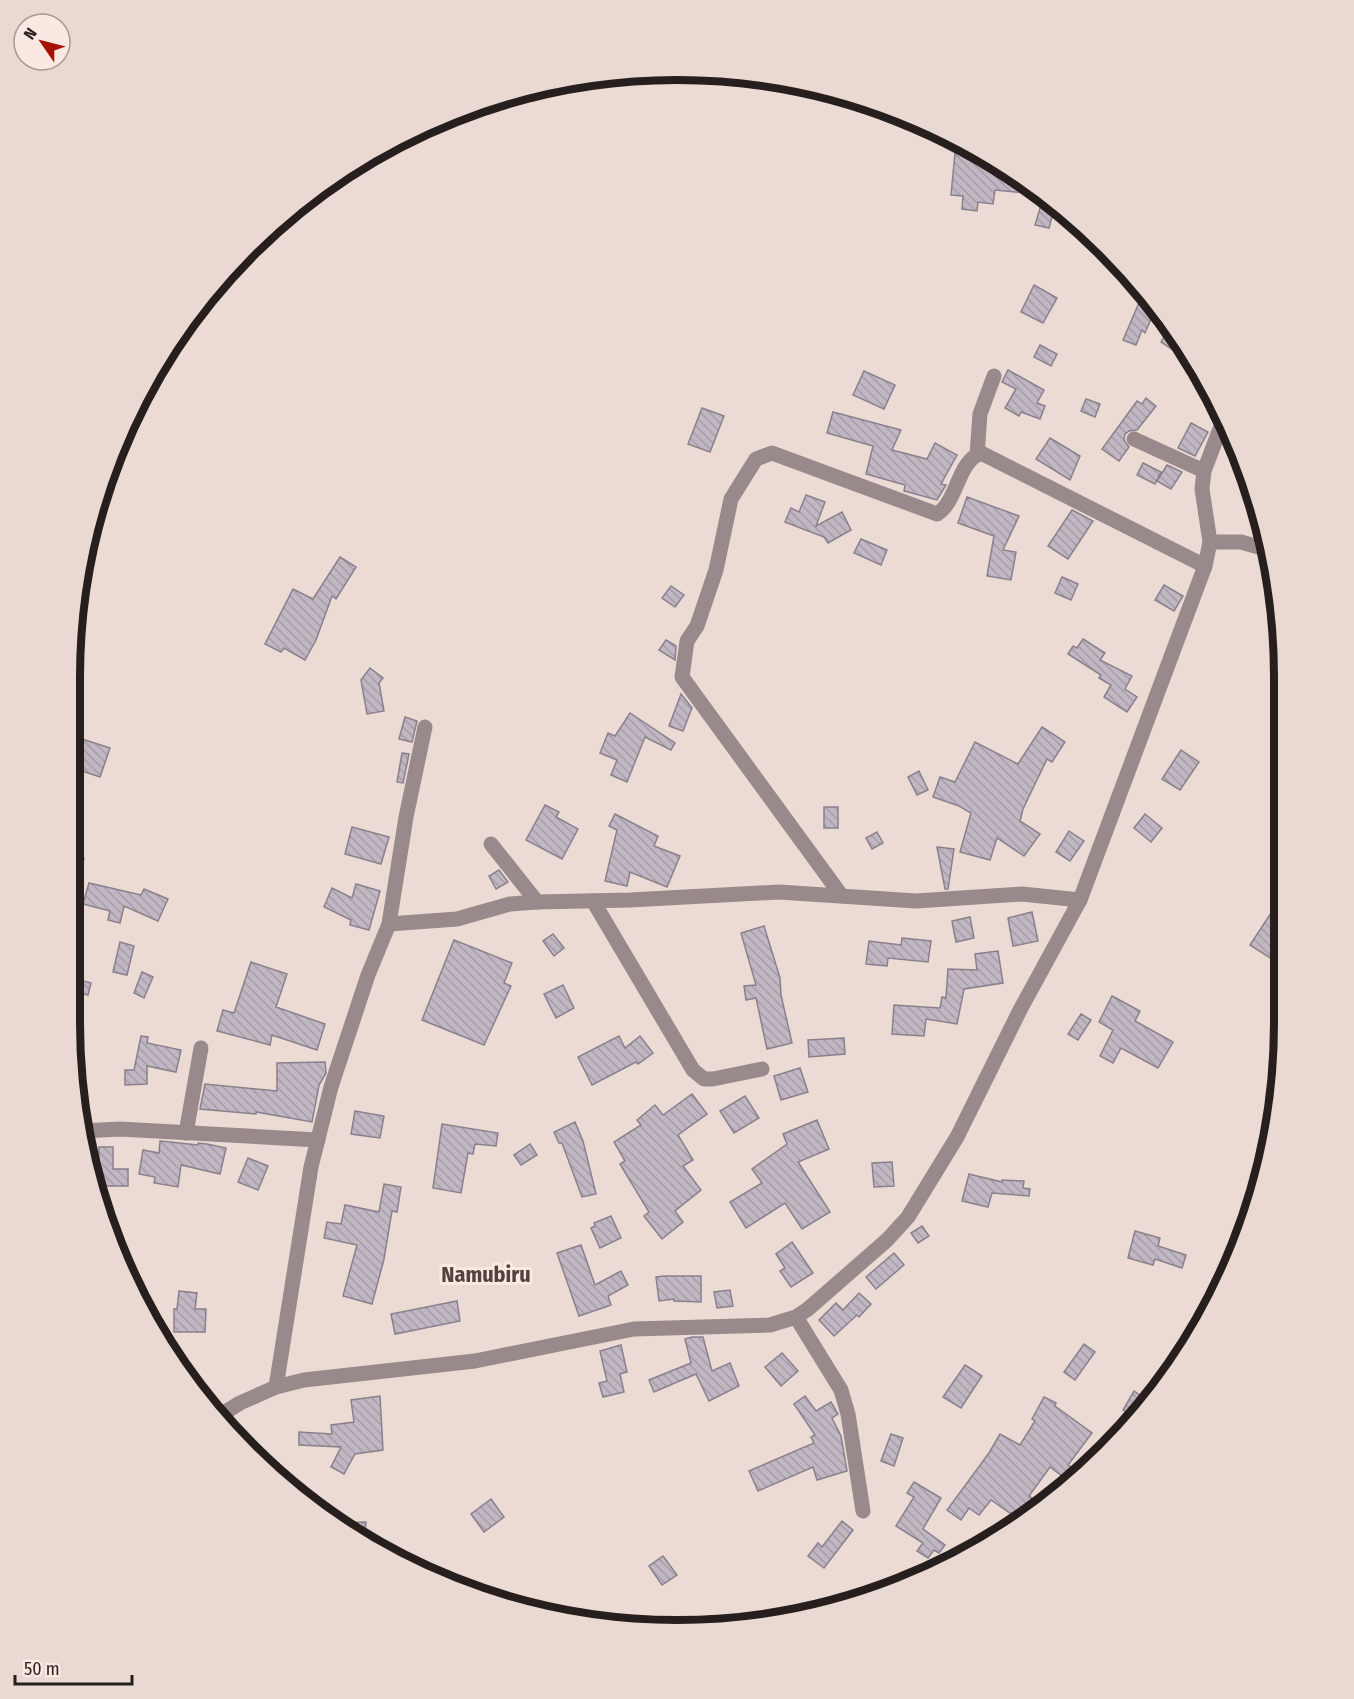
<svg xmlns="http://www.w3.org/2000/svg" width="1354" height="1699" font-family="'Fira Sans Condensed',sans-serif">
<style>
.building{fill:url(#building-back-hatch);stroke:#89808c;stroke-width:1.5}
.lines{fill:none;stroke-linecap:round;stroke-linejoin:round}
.minor{stroke:#98898b;stroke-width:15}
.labels{text-anchor:middle;dominant-baseline:central;stroke-width:6;stroke-linejoin:round;paint-order:stroke}
.quarter-label{font-size:22px;font-weight:bold;fill:#50423d;stroke:#fae9e2}
.rim{fill:none;stroke:#261f1d;stroke-width:8}
</style>
<defs>
<pattern id="building-back-hatch" width="6" height="6" patternUnits="userSpaceOnUse" patternTransform="scale(1.5)"><rect width="6" height="6" fill="#c0b7c3"/><path d="M-1 5l2 2M0 0l6 6M5-1l2 2" fill="none" stroke="#a59da7"/></pattern>
</defs>
<rect width="100%" height="100%" fill="#ecdbd5"/>
<g class="building">
<polygon points="956,143 967,145 1048,195 995,190 993,204 978,202 977,211 962,209 963,196 951,195"/>
<polygon points="1041,205 1054,209 1049,228 1035,225"/>
<polygon points="1034,285 1057,298 1043,323 1021,312"/>
<polygon points="1141,298 1156,307 1145,333 1142,330 1136,345 1123,340"/>
<polygon points="1170,327 1198,365 1198,366 1161,342"/>
<polygon points="1040,345 1057,354 1051,366 1034,357"/>
<polygon points="1008,370 1044,390 1037,403 1045,406 1040,419 1021,412 1019,416 1005,408 1016,389 1002,382"/>
<polygon points="864,371 895,385 884,409 853,395"/>
<polygon points="1146,398 1156,406 1137,430 1129,431 1125,434 1124,440 1129,447 1119,461 1102,449 1137,401 1142,404"/>
<polygon points="1086,399 1100,404 1095,417 1081,411"/>
<polygon points="702,408 724,416 710,452 688,444"/>
<polygon points="833,412 901,430 892,450 927,459 935,443 957,455 941,484 946,485 937,500 904,491 905,485 866,474 873,446 827,433"/>
<polygon points="1191,423 1208,432 1195,456 1178,448"/>
<polygon points="1050,438 1080,456 1070,480 1036,459"/>
<polygon points="1143,463 1161,472 1155,484 1137,475"/>
<polygon points="1167,465 1182,472 1171,489 1157,481"/>
<polygon points="806,495 825,502 816,526 842,512 851,530 828,543 824,537 785,522 791,508 799,512"/>
<polygon points="967,497 1019,516 1003,550 1016,552 1011,580 987,576 994,536 958,523"/>
<polygon points="1072,510 1093,521 1068,559 1048,546"/>
<polygon points="861,539 887,550 881,565 854,553"/>
<polygon points="340,557 356,567 336,599 332,596 316,640 305,660 284,648 281,652 265,644 293,589 313,599"/>
<polygon points="1062,577 1078,584 1071,600 1055,593"/>
<polygon points="1164,585 1183,596 1174,611 1155,600"/>
<polygon points="671,586 684,595 675,607 662,598"/>
<polygon points="1083,639 1105,653 1100,660 1132,676 1125,689 1137,697 1127,712 1104,697 1111,685 1099,678 1101,675 1068,654 1073,646 1077,648"/>
<polygon points="666,640 676,646 675,660 659,650"/>
<polygon points="370,668 383,678 379,683 384,711 367,714 361,680"/>
<polygon points="681,694 692,708 683,731 669,726"/>
<polygon points="630,713 675,743 671,750 645,737 627,782 611,775 617,760 600,753 608,733 615,736"/>
<polygon points="405,717 417,721 412,742 399,739"/>
<polygon points="1042,727 1065,742 1052,762 1047,759 1023,809 1020,821 1040,834 1024,856 997,838 990,860 960,852 971,813 959,806 933,797 940,777 955,782 975,742 1018,764"/>
<polygon points="76,737 110,748 100,777 70,767 70,756"/>
<polygon points="1181,750 1199,762 1180,790 1162,779"/>
<polygon points="402,753 409,754 403,783 397,782"/>
<polygon points="919,771 928,790 917,795 908,777"/>
<polygon points="545,805 559,812 556,817 578,829 562,859 526,840"/>
<rect x="824" y="807" width="14" height="21"/>
<polygon points="615,814 658,836 654,846 680,856 667,887 630,872 627,886 605,881 617,830 609,826"/>
<polygon points="1145,814 1162,828 1151,842 1134,828"/>
<polygon points="352,827 389,837 381,864 345,854"/>
<polygon points="1069,831 1084,841 1070,861 1056,852"/>
<polygon points="877,832 883,843 872,849 866,838"/>
<polygon points="937,847 954,849 948,889 945,889"/>
<polygon points="72,855 84,858 81,873 70,871"/>
<polygon points="499,870 508,882 496,889 489,876"/>
<polygon points="89,883 141,895 144,889 168,899 158,921 124,906 120,923 108,920 110,911 83,904"/>
<polygon points="356,884 380,891 369,930 350,925 351,920 324,907 332,888 352,898"/>
<polygon points="1032,912 1038,941 1013,946 1008,918"/>
<polygon points="1271,913 1285,921 1285,947 1275,961 1250,945"/>
<polygon points="970,917 974,938 956,942 952,921"/>
<polygon points="764,926 780,978 781,995 792,1043 767,1049 756,998 746,1000 744,986 756,985 741,933"/>
<polygon points="553,934 564,948 554,956 543,941"/>
<polygon points="902,938 931,941 928,962 888,958 887,966 866,964 869,941 901,945"/>
<polygon points="454,940 512,963 504,983 511,986 484,1045 422,1020"/>
<polygon points="120,942 134,946 127,975 113,972"/>
<polygon points="998,951 1003,983 964,989 957,1024 926,1019 924,1036 892,1034 894,1005 940,1008 942,997 946,998 948,969 977,970 975,954"/>
<polygon points="251,962 287,974 276,1007 325,1024 317,1050 272,1035 270,1045 217,1031 223,1010 234,1013"/>
<polygon points="142,972 153,977 144,998 134,993"/>
<polygon points="69,977 91,983 88,995 69,990"/>
<polygon points="563,985 574,1008 556,1018 544,994"/>
<polygon points="1112,996 1140,1011 1135,1021 1173,1042 1158,1068 1121,1048 1113,1063 1100,1056 1113,1030 1099,1022"/>
<polygon points="1081,1014 1091,1020 1078,1040 1068,1034"/>
<polygon points="141,1036 148,1037 147,1043 181,1050 176,1072 147,1066 147,1084 125,1085 125,1070 134,1070"/>
<polygon points="619,1036 625,1048 640,1036 653,1053 638,1064 636,1062 592,1085 578,1057"/>
<polygon points="844,1038 845,1054 809,1057 808,1040"/>
<polygon points="325,1062 326,1073 319,1085 312,1122 256,1112 256,1114 200,1109 205,1084 277,1091 277,1063"/>
<polygon points="800,1068 808,1092 781,1100 774,1076"/>
<polygon points="692,1094 707,1114 678,1135 693,1160 683,1166 701,1190 675,1211 683,1222 662,1239 644,1216 649,1212 620,1164 625,1161 614,1142 641,1125 637,1120 655,1105 663,1115"/>
<polygon points="745,1096 759,1118 734,1133 720,1111"/>
<polygon points="355,1111 384,1116 380,1138 351,1134"/>
<polygon points="817,1120 829,1149 798,1162 830,1212 802,1229 785,1203 746,1228 730,1202 762,1183 752,1169 787,1144 783,1134"/>
<polygon points="575,1122 583,1141 596,1194 582,1197 562,1143 559,1143 554,1132"/>
<polygon points="442,1124 498,1133 496,1146 475,1144 473,1154 468,1153 461,1193 433,1188"/>
<polygon points="160,1141 198,1145 198,1143 207,1144 226,1148 220,1174 181,1165 178,1187 154,1183 155,1177 139,1174 143,1150 159,1153"/>
<polygon points="530,1144 537,1155 521,1165 514,1155"/>
<polygon points="99,1147 113,1147 113,1169 128,1169 128,1186 98,1186"/>
<polygon points="248,1158 268,1166 258,1190 238,1182"/>
<polygon points="892,1162 894,1186 874,1187 872,1163"/>
<polygon points="969,1174 1002,1182 1002,1180 1024,1181 1023,1188 1030,1189 1029,1196 992,1193 988,1207 962,1201"/>
<polygon points="384,1184 401,1187 397,1212 392,1211 384,1259 372,1304 343,1296 357,1245 324,1238 327,1222 341,1224 345,1205 379,1212"/>
<polygon points="611,1216 621,1238 600,1248 591,1228 595,1226 594,1223"/>
<polygon points="922,1226 929,1236 918,1243 911,1233"/>
<polygon points="1135,1231 1160,1238 1158,1246 1186,1255 1182,1268 1155,1259 1153,1265 1128,1258"/>
<polygon points="792,1242 813,1273 791,1287 780,1271 785,1268 776,1254"/>
<polygon points="581,1245 595,1285 621,1271 628,1285 608,1296 611,1305 579,1316 557,1253"/>
<polygon points="894,1253 904,1265 876,1289 866,1277"/>
<polygon points="664,1276 701,1276 701,1302 674,1301 674,1299 659,1301 656,1277"/>
<polygon points="730,1290 733,1306 717,1308 714,1292"/>
<polygon points="179,1291 197,1293 195,1309 206,1309 205,1332 174,1332 174,1309 177,1309"/>
<polygon points="859,1293 871,1304 859,1317 857,1315 834,1336 819,1320 836,1303 843,1310"/>
<polygon points="457,1301 460,1321 395,1334 391,1314"/>
<polygon points="692,1337 703,1337 712,1371 730,1363 739,1386 709,1401 696,1374 654,1392 649,1380 691,1363 685,1339"/>
<polygon points="1084,1344 1095,1352 1075,1380 1064,1372"/>
<polygon points="621,1345 627,1372 620,1374 624,1392 603,1397 599,1383 607,1381 600,1351"/>
<polygon points="782,1353 798,1371 781,1386 765,1367"/>
<polygon points="965,1365 982,1376 961,1408 943,1397"/>
<polygon points="1134,1391 1147,1400 1133,1416 1123,1410"/>
<polygon points="380,1396 383,1450 355,1454 344,1474 331,1467 341,1447 299,1445 299,1432 332,1434 331,1425 354,1422 351,1400"/>
<polygon points="805,1396 816,1411 831,1402 838,1414 832,1418 841,1436 847,1471 817,1480 813,1467 758,1491 749,1471 814,1443 811,1437 815,1435 794,1404"/>
<polygon points="1044,1397 1056,1403 1055,1406 1092,1433 1068,1465 1074,1469 1066,1479 1050,1467 1029,1496 1041,1505 1020,1520 991,1500 979,1515 969,1508 961,1520 947,1510 989,1453 1000,1434 1020,1445 1035,1421 1032,1419"/>
<polygon points="891,1434 903,1438 894,1466 881,1461"/>
<polygon points="914,1482 941,1498 923,1529 945,1545 939,1553 934,1550 928,1558 917,1551 923,1543 896,1526 914,1497 907,1493"/>
<polygon points="491,1499 504,1517 484,1532 471,1514"/>
<polygon points="842,1521 853,1530 824,1568 808,1556 818,1543 822,1547"/>
<polygon points="366,1522 364,1542 340,1523"/>
<polygon points="663,1556 677,1575 662,1585 649,1566"/>
</g>
<g class="lines">
<g class="minor">
<polyline points="1134,439 1204,471"/>
<polyline points="977,455 980,414 994,376"/>
<polyline points="1210,542 1241,542 1269,550"/>
<polyline points="491,844 537,902"/>
<path d="M841 895 682 677 687 641 697 626 716 570 731 499 756 459 772 453 937 514C958 501 957 462 981 453L1205 566"/>
<polyline points="593,901 693,1070 704,1079 713,1079 762,1069"/>
<polyline points="389,924 457,919 510,904 537,902 630,900 779,892 916,901 1022,894 1080,900"/>
<polyline points="83,1131 120,1129 318,1140"/>
<polyline points="186,1133 201,1048"/>
<polyline points="796,1317 841,1390 848,1414 863,1511"/>
<polyline points="276,1387 311,1167 331,1087 368,975 389,924 406,817 425,727"/>
<polyline points="219,1416 240,1403 276,1387 304,1380 475,1361 634,1329 770,1325 796,1317 808,1309 887,1240 908,1217 957,1137 1020,1010 1080,900 1205,566 1210,542 1202,489 1204,471 1223,421"/>
</g>
</g>
<g class="labels">
<g class="quarter-label">
<text x="486" y="1274">Namubiru</text>
</g>
</g>
<path d="M0 0H1354V1699H0ZM677 80H677A597 597 0 0 1 1274 677V1023A597 597 0 0 1 677 1620H677A597 597 0 0 1 80 1023V677A597 597 0 0 1 677 80Z" fill="#e9d9d2" fill-rule="evenodd"/>
<path class="rim" d="M677 80H677A597 597 0 0 1 1274 677V1023A597 597 0 0 1 677 1620H677A597 597 0 0 1 80 1023V677A597 597 0 0 1 677 80Z"/>
<g transform="translate(42 42) rotate(305)"><circle r="28" fill="#fae9e2" stroke="#a59893" stroke-width="1.5"/>
<path d="M0-4.5L10 22L0 15L-10 22Z" fill="#a51102"/>
<text y="-9" font-size="16" font-weight="bold" text-anchor="middle" fill="#261f1d">N</text>
</g>
<path d="M15 1675v9h117v-9" fill="none" stroke="#261f1d" stroke-width="3"/>
<text x="24" y="1675" font-size="18" fill="#261f1d" stroke="#fae9e2" stroke-width="4.5" paint-order="stroke">50 m</text>
</svg>
